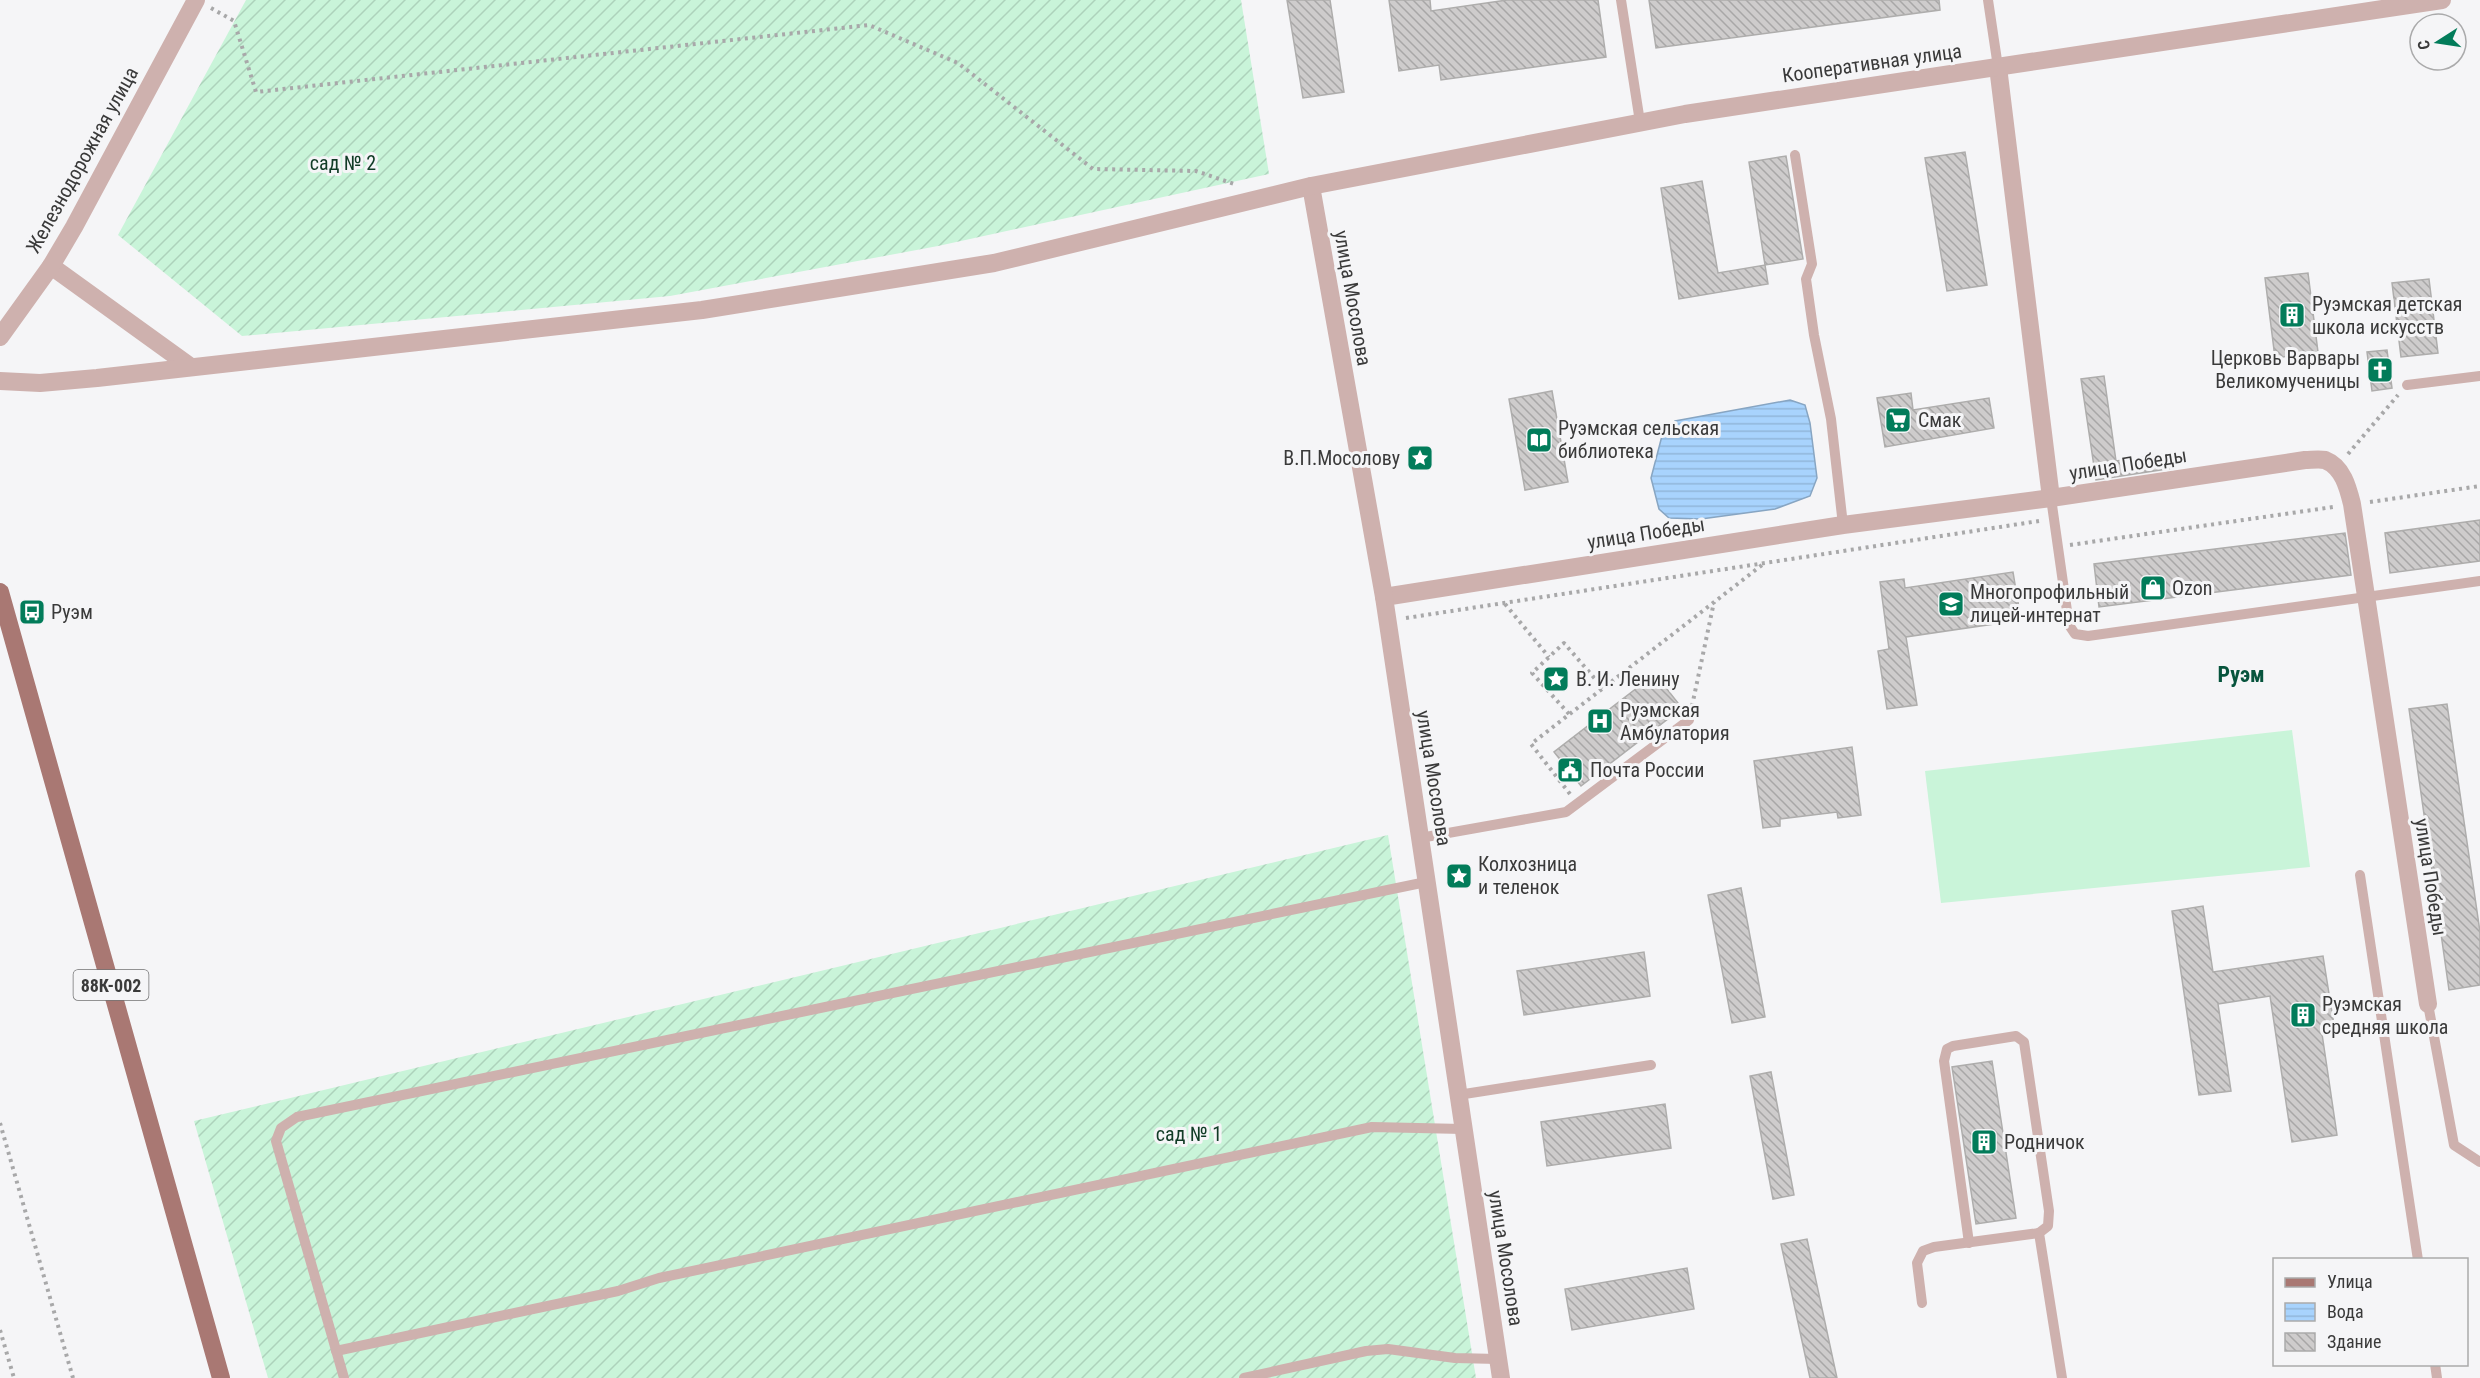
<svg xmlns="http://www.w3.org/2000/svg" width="2480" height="1378" font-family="'Roboto Condensed',sans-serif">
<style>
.grass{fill:#c9f4d9}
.garden{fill:url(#garden-furrows)}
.water{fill:url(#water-rules);stroke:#87a5c2;stroke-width:1.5}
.building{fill:url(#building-back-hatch);stroke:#aeadac;stroke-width:1.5}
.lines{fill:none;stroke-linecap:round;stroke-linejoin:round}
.path{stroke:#a8a8a9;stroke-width:4;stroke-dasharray:3 4.5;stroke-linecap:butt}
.service{stroke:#ceb1ae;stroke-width:10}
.minor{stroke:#ceb1ae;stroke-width:18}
.tertiary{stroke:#ceb1ae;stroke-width:18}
.primary{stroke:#a97873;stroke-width:18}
.labels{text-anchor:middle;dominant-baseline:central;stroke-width:6;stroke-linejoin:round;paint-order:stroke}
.shield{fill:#f5f5f7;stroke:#727273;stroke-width:1.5}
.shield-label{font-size:18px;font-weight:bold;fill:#3a3a3a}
.street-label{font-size:20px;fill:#3a3a3a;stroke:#f5f5f7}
.park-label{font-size:20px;fill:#113c26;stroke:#f5f5f7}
.poi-label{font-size:20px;fill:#3a3a3a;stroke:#f5f5f7;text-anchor:start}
.quarter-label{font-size:22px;font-weight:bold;fill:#07543d;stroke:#f5f5f7}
</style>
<defs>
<pattern id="garden-furrows" width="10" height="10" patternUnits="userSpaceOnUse" patternTransform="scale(1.5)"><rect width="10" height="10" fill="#c9f4d9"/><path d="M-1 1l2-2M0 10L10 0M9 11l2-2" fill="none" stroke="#add2bb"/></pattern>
<pattern id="water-rules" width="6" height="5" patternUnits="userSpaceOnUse" patternTransform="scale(1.5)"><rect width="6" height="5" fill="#a8d3fd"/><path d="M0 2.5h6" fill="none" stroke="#91b6da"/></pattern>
<pattern id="building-back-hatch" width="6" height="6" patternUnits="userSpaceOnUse" patternTransform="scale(1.5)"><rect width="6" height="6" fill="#cecccc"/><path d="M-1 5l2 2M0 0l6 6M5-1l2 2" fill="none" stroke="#a8a7a7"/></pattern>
</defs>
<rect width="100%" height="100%" fill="#f5f5f7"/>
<polygon class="grass" points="2292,730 2310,867 1941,903 1925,771"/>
<g class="garden">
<polygon points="246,0 1241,0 1269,174 938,246 670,296 242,336 118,235"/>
<polygon points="1388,835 1476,1378 268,1378 194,1121"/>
</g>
<polygon class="water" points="1790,400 1805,405 1810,423 1817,478 1810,496 1775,509 1701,519 1669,518 1659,509 1651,478 1663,432 1675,421"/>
<g class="building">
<polygon points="1287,0 1330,0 1344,92 1303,98"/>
<polygon points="1389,0 1430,0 1431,11 1507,0 1598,0 1606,57 1441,80 1439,65 1399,71"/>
<polygon points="1649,0 1939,0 1940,10 1656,48"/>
<polygon points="1965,152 1987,285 1947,291 1925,158"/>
<polygon points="1786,156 1803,259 1765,265 1749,162"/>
<polygon points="1702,181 1718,273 1765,265 1768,284 1679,299 1661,188"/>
<polygon points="2308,273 2318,352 2275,358 2265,278"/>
<polygon points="2429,279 2438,353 2401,357 2392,283"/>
<polygon points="2387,350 2392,388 2372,391 2367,352"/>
<polygon points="2104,376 2116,461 2171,453 2173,468 2096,480 2081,379"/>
<polygon points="1552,391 1568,482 1525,490 1509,399"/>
<polygon points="1911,393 1913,410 1989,398 1994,428 1885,447 1877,398"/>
<polygon points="2480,520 2480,561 2390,573 2385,533"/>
<polygon points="2345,533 2351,575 2099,607 2094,564"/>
<polygon points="2013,572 2021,620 1906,637 1917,705 1887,709 1878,651 1889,649 1880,582 1904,579 1905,588"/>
<polygon points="1655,674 1682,708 1581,786 1554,752"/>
<polygon points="2447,704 2480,932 2480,985 2449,990 2409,709"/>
<polygon points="1852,747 1861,815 1838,818 1837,812 1780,819 1780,826 1763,828 1754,761"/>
<polygon points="1741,888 1765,1017 1732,1023 1708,895"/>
<polygon points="2203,906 2213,972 2323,956 2334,1025 2321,1027 2337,1135 2292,1142 2270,996 2218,1004 2231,1091 2199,1095 2172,911"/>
<polygon points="1644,952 1650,996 1524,1015 1517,971"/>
<polygon points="1992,1061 2016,1218 1976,1224 1952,1067"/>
<polygon points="1771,1072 1794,1195 1773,1199 1750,1076"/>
<polygon points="1665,1104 1671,1148 1547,1166 1541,1122"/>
<polygon points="1807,1239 1837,1378 1810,1378 1781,1244"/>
<polygon points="1687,1268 1694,1309 1572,1330 1565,1289"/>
</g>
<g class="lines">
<g class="path">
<polyline points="211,8 234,21 256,92 869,25 958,63 1093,169 1196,171 1237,185"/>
<polyline points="2348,454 2398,395"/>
<polyline points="2370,502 2480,486"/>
<polyline points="2070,545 2333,507"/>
<polyline points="1505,604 1549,657"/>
<polyline points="1406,618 2039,521"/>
<polyline points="1692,706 1714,602"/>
<polyline points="1569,714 1532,673 1564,643 1603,688"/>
<polyline points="1570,794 1531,744 1762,565"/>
<polyline points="0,1123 73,1378"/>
<polyline points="0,1330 14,1378"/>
</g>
<g class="service">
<polyline points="1621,0 1640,122"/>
<polyline points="1988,0 1998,67"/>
<polyline points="1795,155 1812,264 1806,279 1814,335 1831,419 1843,525"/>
<polyline points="2407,385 2480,376"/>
<polyline points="2051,498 2069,625 2075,634 2088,636 2480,581"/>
<polyline points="1420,838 1566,812 1689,720"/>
<polyline points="2360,875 2418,1260"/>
<polyline points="2428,1004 2454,1145 2480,1162"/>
<polyline points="1458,1095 1651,1065"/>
<polyline points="1969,1243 1944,1061 1947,1049 1953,1046 2016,1036 2024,1042 2049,1211 2048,1226 2039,1233 2062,1378"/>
<polyline points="1922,1303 1917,1263 1923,1251 1934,1247 2039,1233"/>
<polyline points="336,1351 618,1291 659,1278 1372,1127 1463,1129"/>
<polyline points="2435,1364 2437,1378"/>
<polyline points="344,1378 276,1141 281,1128 297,1117 1426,882"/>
<polyline points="1244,1378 1366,1351 1388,1349 1455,1358 1498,1359"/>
</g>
<g class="minor">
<polyline points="1998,67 2051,498"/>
<path d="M1384 597 1843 525 2051 498 2305 460C2311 460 2319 459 2325 460 2343 467 2348 488 2352 504L2428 1004"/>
</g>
<g class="tertiary">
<polyline points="1311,186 1384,597 1501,1378"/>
<polyline points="51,266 191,367"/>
<polyline points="0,337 51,266 74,227 196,0"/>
<polyline points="0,381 40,383 97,378 702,310 994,263 1311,186 1685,114 2442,0"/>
</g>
<polyline class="primary" points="0,592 221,1378"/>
</g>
<defs>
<symbol id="building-square" viewBox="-11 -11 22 22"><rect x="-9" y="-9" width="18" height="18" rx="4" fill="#027c5a" stroke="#f5f5f7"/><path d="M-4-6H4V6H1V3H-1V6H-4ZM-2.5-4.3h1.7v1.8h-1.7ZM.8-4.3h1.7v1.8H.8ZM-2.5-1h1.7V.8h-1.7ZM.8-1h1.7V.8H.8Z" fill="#fff"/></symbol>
<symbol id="church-square" viewBox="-11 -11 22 22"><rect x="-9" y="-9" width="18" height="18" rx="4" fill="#027c5a" stroke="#f5f5f7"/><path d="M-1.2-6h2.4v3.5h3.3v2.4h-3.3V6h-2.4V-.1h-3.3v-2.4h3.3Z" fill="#fff"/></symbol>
<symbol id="supermarket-square" viewBox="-11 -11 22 22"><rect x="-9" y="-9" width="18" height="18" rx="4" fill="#027c5a" stroke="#f5f5f7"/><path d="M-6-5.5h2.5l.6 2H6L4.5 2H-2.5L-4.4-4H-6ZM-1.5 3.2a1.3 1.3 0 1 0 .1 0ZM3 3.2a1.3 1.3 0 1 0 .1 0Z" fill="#fff"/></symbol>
<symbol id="library-square" viewBox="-11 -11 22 22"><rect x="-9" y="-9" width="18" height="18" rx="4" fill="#027c5a" stroke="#f5f5f7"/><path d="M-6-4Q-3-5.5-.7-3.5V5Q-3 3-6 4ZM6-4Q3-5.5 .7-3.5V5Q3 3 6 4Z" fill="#fff"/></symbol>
<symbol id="sight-square" viewBox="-11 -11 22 22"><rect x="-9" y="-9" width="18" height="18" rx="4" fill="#027c5a" stroke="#f5f5f7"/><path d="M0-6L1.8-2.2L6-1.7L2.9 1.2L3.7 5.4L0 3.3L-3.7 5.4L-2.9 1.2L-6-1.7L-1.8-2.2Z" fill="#fff"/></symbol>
<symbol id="shop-square" viewBox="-11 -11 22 22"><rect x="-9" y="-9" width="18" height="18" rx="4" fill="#027c5a" stroke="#f5f5f7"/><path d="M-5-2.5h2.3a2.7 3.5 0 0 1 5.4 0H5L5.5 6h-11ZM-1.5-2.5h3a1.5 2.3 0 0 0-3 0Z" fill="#fff"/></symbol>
<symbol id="school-square" viewBox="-11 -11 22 22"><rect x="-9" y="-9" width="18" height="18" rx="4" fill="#027c5a" stroke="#f5f5f7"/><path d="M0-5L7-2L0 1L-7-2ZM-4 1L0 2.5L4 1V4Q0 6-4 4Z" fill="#fff"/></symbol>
<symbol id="bus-square" viewBox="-11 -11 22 22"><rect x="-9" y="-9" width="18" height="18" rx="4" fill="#027c5a" stroke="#f5f5f7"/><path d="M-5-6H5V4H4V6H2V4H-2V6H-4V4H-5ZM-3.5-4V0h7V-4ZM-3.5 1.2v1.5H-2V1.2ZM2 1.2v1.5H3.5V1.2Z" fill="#fff"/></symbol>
<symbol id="hospital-square" viewBox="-11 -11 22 22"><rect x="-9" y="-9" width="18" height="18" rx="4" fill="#027c5a" stroke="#f5f5f7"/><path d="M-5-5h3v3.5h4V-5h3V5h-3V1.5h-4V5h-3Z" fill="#fff"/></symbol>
<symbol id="civic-square" viewBox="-11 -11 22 22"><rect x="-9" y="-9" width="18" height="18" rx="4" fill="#027c5a" stroke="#f5f5f7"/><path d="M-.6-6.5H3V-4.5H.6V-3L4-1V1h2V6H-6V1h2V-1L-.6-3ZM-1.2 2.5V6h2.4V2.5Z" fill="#fff"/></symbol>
</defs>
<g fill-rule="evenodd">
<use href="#building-square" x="2277" y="300" width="30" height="30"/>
<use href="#church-square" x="2365" y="355" width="30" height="30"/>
<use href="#supermarket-square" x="1883" y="405" width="30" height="30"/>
<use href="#library-square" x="1524" y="425" width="30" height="30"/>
<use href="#sight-square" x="1405" y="443" width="30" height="30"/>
<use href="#shop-square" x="2138" y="573" width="30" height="30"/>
<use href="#school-square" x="1936" y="589" width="30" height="30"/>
<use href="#bus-square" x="17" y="597" width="30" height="30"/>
<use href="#sight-square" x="1541" y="664" width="30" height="30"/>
<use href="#hospital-square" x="1585" y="706" width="30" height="30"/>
<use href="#civic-square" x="1555" y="755" width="30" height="30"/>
<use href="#sight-square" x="1444" y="861" width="30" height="30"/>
<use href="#building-square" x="2288" y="1000" width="30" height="30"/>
<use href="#building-square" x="1969" y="1127" width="30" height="30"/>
</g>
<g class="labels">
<rect class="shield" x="73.5" y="970" width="75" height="30" rx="4.5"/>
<g class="shield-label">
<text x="111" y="985">88К-002</text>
</g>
<g class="street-label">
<text transform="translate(1872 63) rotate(-8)">Кооперативная улица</text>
<text transform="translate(82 160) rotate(-61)">Железнодорожная улица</text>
<text transform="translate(1353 298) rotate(80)">улица Мосолова</text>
<text transform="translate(2128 464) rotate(-9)">улица Победы</text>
<text transform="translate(1646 533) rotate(-9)">улица Победы</text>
<text transform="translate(1434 778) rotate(81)">улица Мосолова</text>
<text transform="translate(2431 877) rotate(81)">улица Победы</text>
<text transform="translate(1506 1258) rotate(81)">улица Мосолова</text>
</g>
<g class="park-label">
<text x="343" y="163">сад № 2</text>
<text x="1189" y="1134">сад № 1</text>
</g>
<g class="poi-label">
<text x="2312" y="304">Руэмская детская<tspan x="2312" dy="23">школа искусств</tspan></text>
<text x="2360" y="358" text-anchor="end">Церковь Варвары<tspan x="2360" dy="23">Великомученицы</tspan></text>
<text x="1918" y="420">Смак</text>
<text x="1558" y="428">Руэмская сельская<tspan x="1558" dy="23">библиотека</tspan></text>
<text x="1400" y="458" text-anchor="end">В.П.Мосолову</text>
<text x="2172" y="588">Ozon</text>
<text x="1970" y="592">Многопрофильный<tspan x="1970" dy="23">лицей-интернат</tspan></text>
<text x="51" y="612">Руэм</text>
<text x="1576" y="679">В. И. Ленину</text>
<text x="1620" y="710">Руэмская<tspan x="1620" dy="23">Амбулатория</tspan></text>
<text x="1590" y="770">Почта России</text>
<text x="1478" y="864">Колхозница<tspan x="1478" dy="23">и теленок</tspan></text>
<text x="2322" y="1004">Руэмская<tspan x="2322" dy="23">средняя школа</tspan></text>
<text x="2004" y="1142">Родничок</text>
</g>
<g class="quarter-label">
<text x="2241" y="674">Руэм</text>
</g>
</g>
<rect x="2273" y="1258" width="195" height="108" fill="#f5f5f7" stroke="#aaaaab" stroke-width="1.5"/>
<rect x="2285" y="1278" width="30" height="9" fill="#a97873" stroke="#aaaaab" stroke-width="1.5"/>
<text x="2327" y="1288" font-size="18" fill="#3a3a3a">Улица</text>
<rect x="2285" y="1303" width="30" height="18" fill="url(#water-rules)" stroke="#aaaaab" stroke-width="1.5"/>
<text x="2327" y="1318" font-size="18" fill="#3a3a3a">Вода</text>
<rect x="2285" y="1333" width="30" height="18" fill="url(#building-back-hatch)" stroke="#aaaaab" stroke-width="1.5"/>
<text x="2327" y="1348" font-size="18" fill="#3a3a3a">Здание</text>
<g transform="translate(2438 42) rotate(258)"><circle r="28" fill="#f5f5f7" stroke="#aaaaab" stroke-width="1.5"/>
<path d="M0-4.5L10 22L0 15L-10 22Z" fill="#027c5a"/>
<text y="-9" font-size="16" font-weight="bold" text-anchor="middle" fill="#3a3a3a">С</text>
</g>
</svg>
